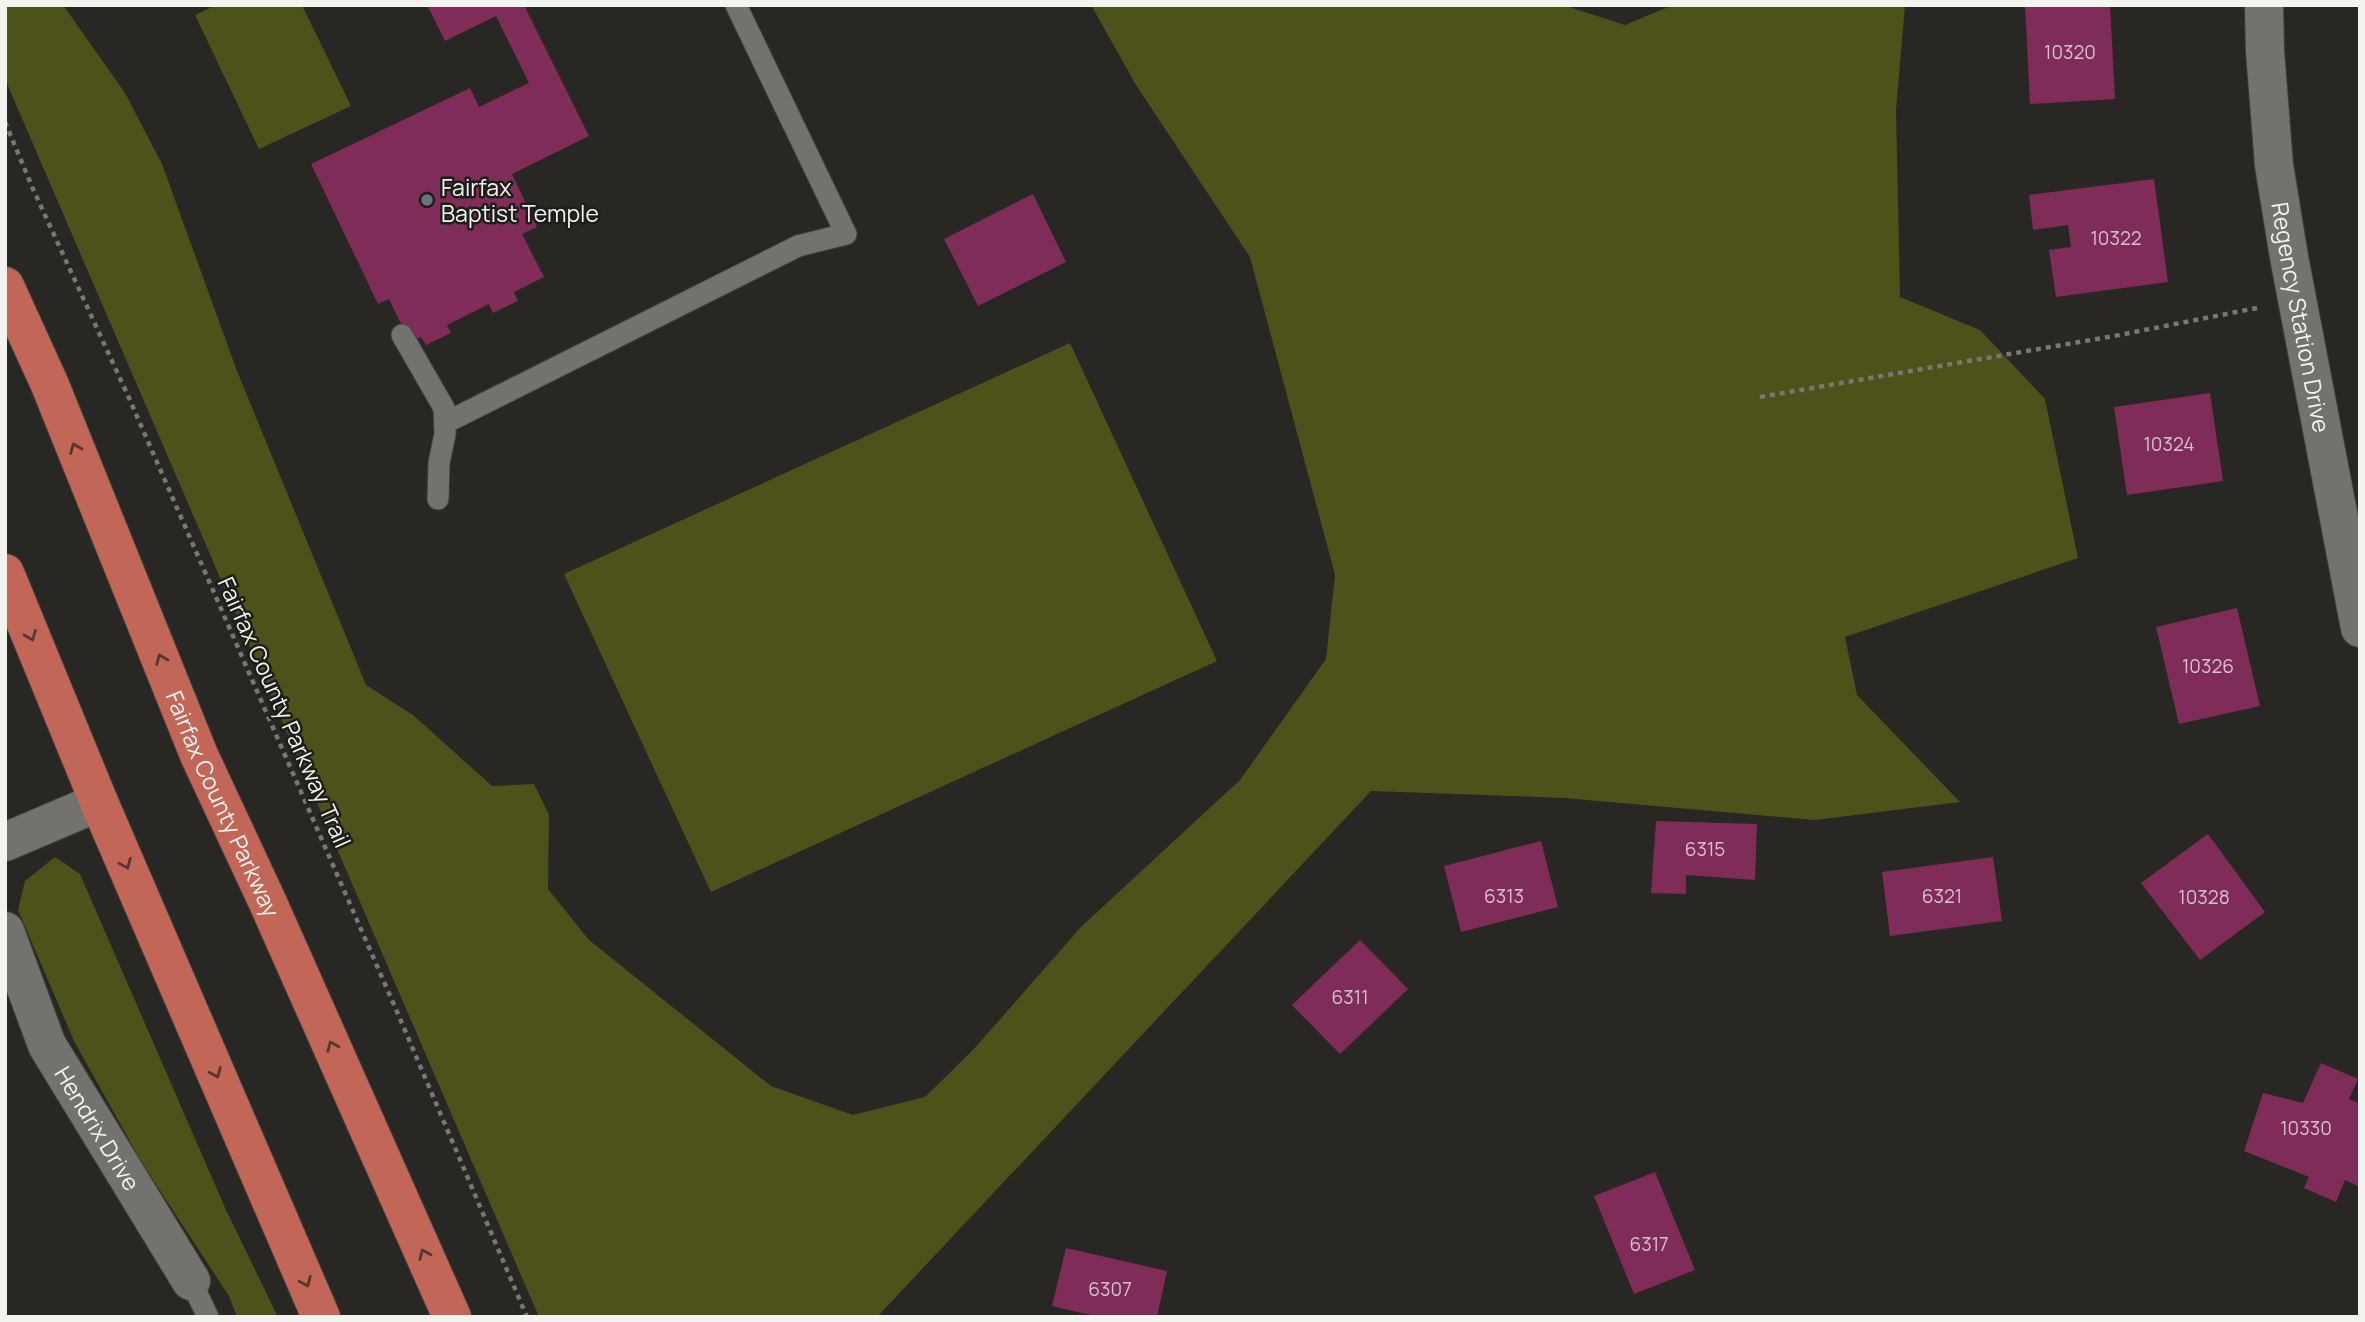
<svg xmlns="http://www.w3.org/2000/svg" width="2365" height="1322" font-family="Manrope,sans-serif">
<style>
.green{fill:#4d521b}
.building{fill:#802c58}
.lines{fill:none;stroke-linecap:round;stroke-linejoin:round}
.service-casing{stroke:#42423e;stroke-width:23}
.minor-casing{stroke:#42423e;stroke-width:40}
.trunk-casing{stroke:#42423e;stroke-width:40}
.path{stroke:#787774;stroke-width:4.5;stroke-dasharray:5 5;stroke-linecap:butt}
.service{stroke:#73726e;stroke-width:21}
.minor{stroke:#73726e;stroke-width:38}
.trunk{stroke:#c26658;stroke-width:38}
.oneway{stroke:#573730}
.worship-dot{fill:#6b7280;stroke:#1e1d1a;stroke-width:2.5}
.labels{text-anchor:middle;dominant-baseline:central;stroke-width:5;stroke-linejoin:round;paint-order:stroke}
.number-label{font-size:19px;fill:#d6c1ca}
.poi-label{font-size:23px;fill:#f3f3f0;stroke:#1e1d1a;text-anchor:start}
.street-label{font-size:23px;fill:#f3f3f0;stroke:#1e1d1a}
</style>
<rect width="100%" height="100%" fill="#282723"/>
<g class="green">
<polygon points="5,5 63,5 125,93 162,164 237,371 366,685 413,715 492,786 534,784 549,815 548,889 589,940 771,1086 853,1115 925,1097 974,1049 1081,927 1240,780 1326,659 1335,575 1250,257 1136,85 1091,5 1563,5 1625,25 1673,5 1905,5 1896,110 1900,297 1980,330 2045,399 2078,558 1845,637 1857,695 1960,802 1815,820 1564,798 1371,791 877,1317 539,1317 5,79"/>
<polygon points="216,5 302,5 351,106 259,149 195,15"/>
<polygon points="1070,343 1217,661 711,892 564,574"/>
<polygon points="55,857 80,874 226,1210 278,1317 237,1317 229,1296 142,1163 74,1041 18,910 25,881"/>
</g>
<g class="building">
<polygon points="427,5 524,5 589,136 512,174 537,227 522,234 544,277 514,292 518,301 493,313 489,304 447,325 451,333 426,345 421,337 410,342 389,299 378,304 311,164 470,88 479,107 529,83 496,16 445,41"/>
<polygon points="2025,5 2110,5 2115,99 2030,104"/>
<polygon points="2154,179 2168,282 2056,297 2049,250 2071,247 2068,225 2033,230 2029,195"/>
<polygon points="1033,194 1066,262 978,306 944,239"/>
<polygon points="2210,393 2223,481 2127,495 2114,407"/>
<polygon points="2237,608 2260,706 2179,724 2156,627"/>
<polygon points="1656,821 1757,824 1755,880 1686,875 1686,894 1651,893"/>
<polygon points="2208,834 2265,912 2200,960 2141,883"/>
<polygon points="1541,841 1558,907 1461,932 1444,866"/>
<polygon points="1993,857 2002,921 1890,936 1882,872"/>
<polygon points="1360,940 1408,989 1340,1054 1292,1005"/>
<polygon points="2321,1063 2358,1079 2349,1099 2360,1104 2360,1187 2345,1180 2336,1202 2304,1188 2309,1177 2244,1151 2263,1093 2303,1103"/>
<polygon points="1655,1172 1695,1270 1634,1294 1594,1196"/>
<polygon points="1066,1248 1167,1271 1157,1317 1099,1317 1052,1306"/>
</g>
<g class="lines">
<defs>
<g id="service">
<polyline points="402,335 444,408 445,434 439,463 438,499"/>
<polyline points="445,423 798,246 846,234 736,5"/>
<polyline points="191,1281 208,1317"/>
</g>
<g id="minor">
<path id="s1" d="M2264 5 2265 51 2274 165 2289 257 2360 628"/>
<polyline points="5,842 99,802"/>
<path id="s2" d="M5 931 47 1045 191 1281"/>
</g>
<g id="trunk">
<path id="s3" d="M5 286 50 385 199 755 268 903 452 1317"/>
<polyline points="5,573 99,802 321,1317"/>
</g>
</defs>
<use href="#service" class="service-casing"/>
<use href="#minor" class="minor-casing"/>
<use href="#trunk" class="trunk-casing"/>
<g class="path">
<polyline points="5,122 33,189 129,398 398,1014 527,1317"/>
<polyline points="1760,397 2114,336 2262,307"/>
</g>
<use href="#service" class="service"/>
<use href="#minor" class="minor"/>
<use href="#trunk" class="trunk"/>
</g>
<defs><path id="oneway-chevron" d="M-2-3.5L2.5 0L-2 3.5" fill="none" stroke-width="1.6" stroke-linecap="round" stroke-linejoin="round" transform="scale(1.75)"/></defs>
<g class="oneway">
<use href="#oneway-chevron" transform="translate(75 448) rotate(-112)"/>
<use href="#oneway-chevron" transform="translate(31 636) rotate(68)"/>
<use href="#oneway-chevron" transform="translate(161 659) rotate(-112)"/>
<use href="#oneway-chevron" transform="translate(126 864) rotate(67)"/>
<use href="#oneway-chevron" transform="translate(332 1046) rotate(-114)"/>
<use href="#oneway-chevron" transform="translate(216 1073) rotate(67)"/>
<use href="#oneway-chevron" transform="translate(424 1254) rotate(-114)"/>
<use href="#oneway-chevron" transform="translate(306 1282) rotate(67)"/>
</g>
<circle class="worship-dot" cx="427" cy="200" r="7"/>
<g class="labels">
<g class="number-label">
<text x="2070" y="52">10320</text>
<text x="2116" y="238">10322</text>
<text x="2169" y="444">10324</text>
<text x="2208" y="666">10326</text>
<text x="1705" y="849">6315</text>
<text x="1504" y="896">6313</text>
<text x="1942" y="896">6321</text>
<text x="2204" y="897">10328</text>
<text x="1350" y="997">6311</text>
<text x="2306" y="1128">10330</text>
<text x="1649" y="1244">6317</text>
<text x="1110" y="1289">6307</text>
</g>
<g class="poi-label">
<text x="441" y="187">Fairfax<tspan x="441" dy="26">Baptist Temple</tspan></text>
</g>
<g class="street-label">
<text stroke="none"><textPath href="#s1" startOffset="315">Regency Station Drive</textPath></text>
<text transform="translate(285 712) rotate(66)">Fairfax County Parkway Trail</text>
<text stroke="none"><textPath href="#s3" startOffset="562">Fairfax County Parkway</textPath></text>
<text stroke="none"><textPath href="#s2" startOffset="219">Hendrix Drive</textPath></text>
</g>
</g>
<rect width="2365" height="1322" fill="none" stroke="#f3f3f0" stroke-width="14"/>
</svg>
